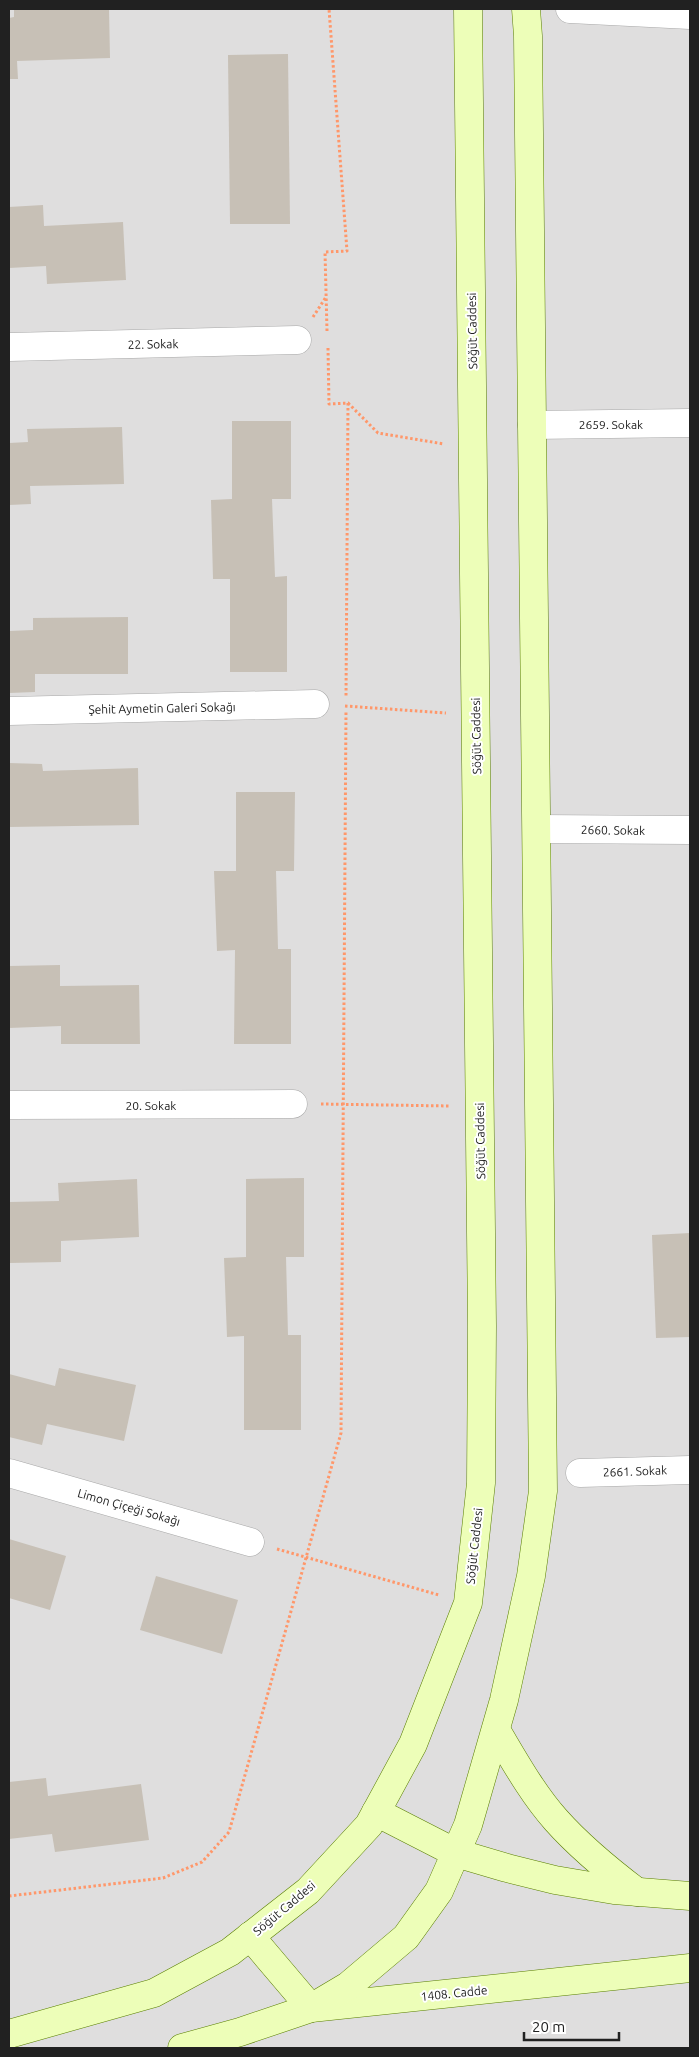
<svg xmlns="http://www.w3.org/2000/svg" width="699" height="2057" font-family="Ubuntu,sans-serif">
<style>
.residential{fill:#dfdede}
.building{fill:#c7c0b6}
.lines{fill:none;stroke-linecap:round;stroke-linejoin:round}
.minor-casing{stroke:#a8a8a8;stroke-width:29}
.secondary-casing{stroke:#597f00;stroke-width:29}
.path{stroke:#ff976a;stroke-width:3;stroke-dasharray:2.5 2.5;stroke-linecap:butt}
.minor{stroke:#fff;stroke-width:28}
.secondary{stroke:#edfeb8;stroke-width:28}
.labels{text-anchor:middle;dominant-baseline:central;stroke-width:4;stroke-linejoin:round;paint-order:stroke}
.street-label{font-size:12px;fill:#212121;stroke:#fff}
</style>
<rect width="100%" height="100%" fill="#f2f0e7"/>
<rect class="residential" x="9" y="9" width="681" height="2039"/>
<g class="building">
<polygon points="14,9 109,9 110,58 17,61 18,79 9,79 9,18 14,17"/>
<polygon points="288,54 290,224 230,224 228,55"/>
<polygon points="43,205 44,226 123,222 126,280 47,284 46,266 9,268 9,207"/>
<polygon points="232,421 291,421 291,499 272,499 275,577 287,576 287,672 230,672 230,579 213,579 211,500 232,499"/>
<polygon points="122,427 124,484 30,486 31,504 9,505 9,443 28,442 27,429"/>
<polygon points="128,617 128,674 35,674 35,692 9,693 9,631 33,630 33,618"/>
<polygon points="9,763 42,764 43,771 138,768 139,825 9,827"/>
<polygon points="236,792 295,792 294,871 276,871 278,949 291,949 291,1044 234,1044 235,950 217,951 214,871 236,871"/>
<polygon points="60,965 60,986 139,985 140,1044 61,1044 61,1026 9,1028 9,966"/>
<polygon points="304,1178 304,1257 286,1257 288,1335 301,1335 301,1430 244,1430 244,1336 227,1337 224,1258 246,1257 246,1179"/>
<polygon points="137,1179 139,1237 61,1241 61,1262 9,1263 9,1202 59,1201 58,1183"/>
<polygon points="690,1233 690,1337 656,1338 652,1235"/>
<polygon points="59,1368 136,1385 124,1441 47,1424 42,1445 9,1437 9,1374 55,1386"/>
<polygon points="9,1539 66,1556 50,1610 9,1598"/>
<polygon points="156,1576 238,1600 222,1654 140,1630"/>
<polygon points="46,1778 48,1796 141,1784 149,1840 55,1852 52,1834 9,1839 9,1782"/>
</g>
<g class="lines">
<defs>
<g id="minor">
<polyline points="570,9 690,15"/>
<polyline points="9,347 297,340"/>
<polyline points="532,425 690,423"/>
<polyline points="9,711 315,704"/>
<polyline points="537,829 690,830"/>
<polyline points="9,1105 293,1104"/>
<polyline points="9,1473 250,1542"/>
<polyline points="580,1473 690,1470"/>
</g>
<g id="secondary">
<path d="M496 1730C514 1760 532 1793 556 1820 580 1847 608 1870 637 1892"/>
<polyline points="376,1812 456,1853 507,1868 555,1880 614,1890 690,1896"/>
<polyline points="250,1936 311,2008 690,1968"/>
<polyline points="9,2034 154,1993 230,1952 308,1891 369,1825 413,1744 468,1603 481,1483 482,1326 468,9"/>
<polyline points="182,2048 240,2032 311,2008 348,1986 406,1937 439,1891 468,1825 504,1700 531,1576 543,1491 528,36 526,9"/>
</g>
</defs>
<use href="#minor" class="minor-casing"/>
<use href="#secondary" class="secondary-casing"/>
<g class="path">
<polyline points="313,317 326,297"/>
<polyline points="327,331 325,252 347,251 329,9"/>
<polyline points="328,348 329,404 348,403 346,697"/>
<polyline points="348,403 378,433 444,444"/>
<polyline points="345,706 446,713"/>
<polyline points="321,1104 450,1106"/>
<polyline points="277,1549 439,1595"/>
<polyline points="9,1896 163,1878 202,1862 229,1832 341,1433 346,711"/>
</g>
<use href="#minor" class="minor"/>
<use href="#secondary" class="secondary"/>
</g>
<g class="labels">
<g class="street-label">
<text transform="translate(472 331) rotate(-91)">Söğüt Caddesi</text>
<text transform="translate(153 344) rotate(-1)">22. Sokak</text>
<text x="611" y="424">2659. Sokak</text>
<text transform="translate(162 708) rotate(-1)">Şehit Aymetin Galeri Sokağı</text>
<text transform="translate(476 736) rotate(-91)">Söğüt Caddesi</text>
<text transform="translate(613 830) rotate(1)">2660. Sokak</text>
<text x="151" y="1105">20. Sokak</text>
<text transform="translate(480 1141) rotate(-91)">Söğüt Caddesi</text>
<text transform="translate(635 1471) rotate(-2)">2661. Sokak</text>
<text transform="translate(129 1507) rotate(16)">Limon Çiçeği Sokağı</text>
<text transform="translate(474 1546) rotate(-84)">Söğüt Caddesi</text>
<text transform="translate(284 1908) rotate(-40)">Söğüt Caddesi</text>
<text transform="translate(454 1993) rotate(-6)">1408. Cadde</text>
</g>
</g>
<rect width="699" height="2057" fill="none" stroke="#212121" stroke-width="20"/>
<path d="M524 2032v8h95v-8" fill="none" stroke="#212121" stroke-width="2.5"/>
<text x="532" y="2032" font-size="15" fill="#212121" stroke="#ffffff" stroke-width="4" paint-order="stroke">20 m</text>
</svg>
